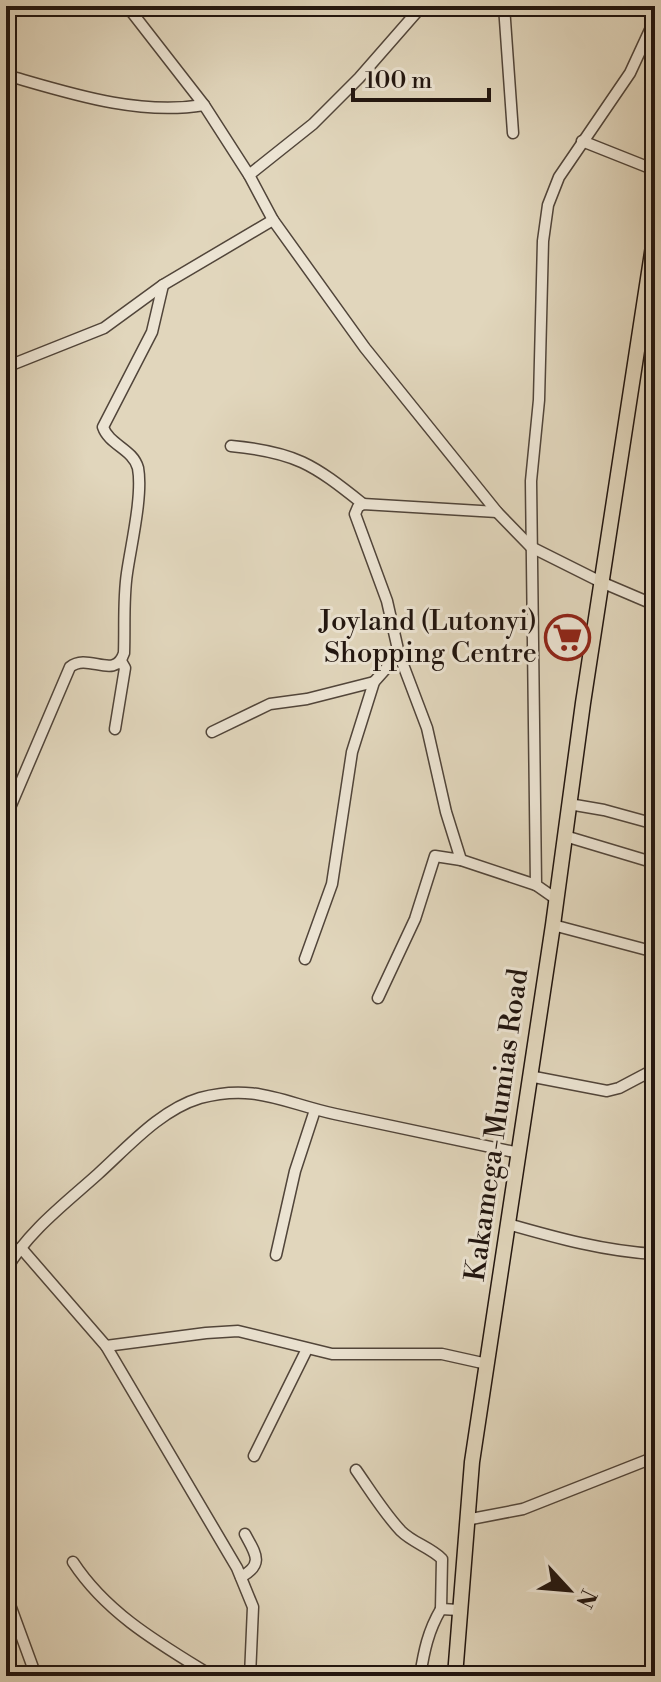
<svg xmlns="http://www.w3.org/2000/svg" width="661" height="1682" font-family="'Libre Bodoni',serif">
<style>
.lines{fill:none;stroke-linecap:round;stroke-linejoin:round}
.minor-casing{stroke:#51453a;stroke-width:13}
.highway-casing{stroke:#21150f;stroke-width:17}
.minor{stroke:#ece4d3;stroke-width:10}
.highway{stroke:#e1d6bc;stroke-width:14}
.labels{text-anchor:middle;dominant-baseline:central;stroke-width:6;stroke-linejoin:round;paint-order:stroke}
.poi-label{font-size:28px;fill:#21150f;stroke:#ece4d3;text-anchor:end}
.street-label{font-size:28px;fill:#21150f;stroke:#ece4d3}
</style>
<rect width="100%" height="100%" fill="#e1d6bc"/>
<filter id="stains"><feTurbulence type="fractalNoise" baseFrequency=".0025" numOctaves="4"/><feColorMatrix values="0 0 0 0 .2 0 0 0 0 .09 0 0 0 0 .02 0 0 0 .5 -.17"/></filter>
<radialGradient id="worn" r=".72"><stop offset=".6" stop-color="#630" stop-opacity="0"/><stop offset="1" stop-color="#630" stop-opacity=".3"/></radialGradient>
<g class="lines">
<defs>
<g id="minor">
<polyline points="127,6 204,105 249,175 273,220 365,348 497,512 531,547 601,582 655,605"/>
<polyline points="504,6 513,133"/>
<path d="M6 75C69 93 137 116 204 105"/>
<polyline points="582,141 655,170"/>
<polyline points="249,175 313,124 359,78 422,6"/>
<polyline points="6,367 104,328 163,285 273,220"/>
<path d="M231 446C295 452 313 464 363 504"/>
<polyline points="115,729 125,668 121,661"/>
<polyline points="212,732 270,704 307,699 374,682"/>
<polyline points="569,804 604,810 655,824"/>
<path d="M6 817 70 667C88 652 115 681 124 653 125 627 123 599 127 573 131 545 143 495 138 468 133 449 109 445 103 427L152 332 163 285"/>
<polyline points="565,836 655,863"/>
<polyline points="461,860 536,885"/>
<polyline points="556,899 536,885 531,481 539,400 543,241 548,205 559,177 630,73 655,19"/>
<polyline points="553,925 655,952"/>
<polyline points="305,959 332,884 352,752 374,682 399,654"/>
<polyline points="378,998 415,919 435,856 461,860 446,812 427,728 399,654 387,601 355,514 358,507 363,504 497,512"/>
<polyline points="529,1076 607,1091 619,1088 655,1069"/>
<path d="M508 1224C557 1238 604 1251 655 1254"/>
<polyline points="21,1248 106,1346 237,1568 253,1607 250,1676"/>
<polyline points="276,1255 295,1171 315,1110"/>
<path d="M6 1270C27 1232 67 1202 98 1174 128 1147 160 1110 200 1098 255 1083 284 1103 335 1114 397 1127 458 1140 519 1153"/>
<polyline points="106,1346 206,1333 238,1331 332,1354 442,1354 487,1364"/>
<polyline points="254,1456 307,1349"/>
<path d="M356 1470C370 1490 384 1513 401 1531 413 1543 430 1547 442 1559L441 1609"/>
<polyline points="466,1520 523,1509 655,1457"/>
<path d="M73 1562C107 1614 160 1644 212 1676"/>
<path d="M241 1577C265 1564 255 1553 245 1534"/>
<polyline points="6,1594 36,1676"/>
<path d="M420 1676C424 1651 428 1631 441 1609L459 1610"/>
</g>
<polyline id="highway" points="455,1676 472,1462 553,925 583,703 655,233"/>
</defs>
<use href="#minor" class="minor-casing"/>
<use href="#highway" class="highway-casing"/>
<use href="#minor" class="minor"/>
<use href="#highway" class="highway"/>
</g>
<defs>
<symbol id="supermarket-ring" viewBox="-11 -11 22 22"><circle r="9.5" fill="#ece4d3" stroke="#8f2418" stroke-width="1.5"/><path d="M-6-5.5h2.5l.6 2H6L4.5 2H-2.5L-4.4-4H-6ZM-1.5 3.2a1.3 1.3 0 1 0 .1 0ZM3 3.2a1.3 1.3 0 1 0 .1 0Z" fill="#8f2418"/></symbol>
</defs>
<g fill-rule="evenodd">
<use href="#supermarket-ring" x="542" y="612" width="51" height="51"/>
</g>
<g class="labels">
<g class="poi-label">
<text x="537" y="621">Joyland (Lutonyi)<tspan x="537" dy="32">Shopping Centre</tspan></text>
</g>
<g class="street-label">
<text transform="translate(497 1125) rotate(-82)">Kakamega-Mumias Road</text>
</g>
</g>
<rect width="661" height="1682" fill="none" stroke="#e1d6bc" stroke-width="32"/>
<rect x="8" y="8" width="645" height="1666" fill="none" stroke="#21150f" stroke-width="4"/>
<rect x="16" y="16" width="629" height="1650" fill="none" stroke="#21150f" stroke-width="2"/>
<g transform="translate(569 1590) rotate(116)" stroke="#ece4d3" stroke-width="6" paint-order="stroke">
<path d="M0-6L14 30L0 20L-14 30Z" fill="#21150f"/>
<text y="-12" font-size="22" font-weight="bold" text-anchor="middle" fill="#21150f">N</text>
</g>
<path d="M353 88v12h136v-12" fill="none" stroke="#21150f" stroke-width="4"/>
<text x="365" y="88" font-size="24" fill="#21150f" stroke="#ece4d3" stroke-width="6" paint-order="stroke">100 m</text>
<rect width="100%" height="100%" filter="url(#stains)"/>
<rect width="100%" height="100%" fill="url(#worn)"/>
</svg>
